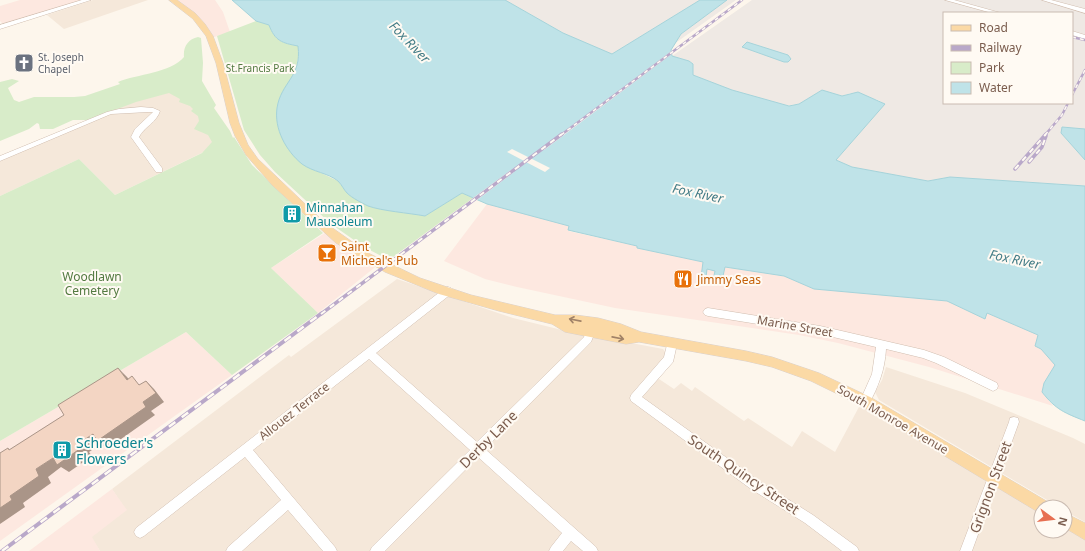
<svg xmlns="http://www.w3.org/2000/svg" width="1085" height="551" font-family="'Noto Sans',sans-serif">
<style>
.residential{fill:#f5e8da}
.commercial{fill:#fde8e0}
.industrial{fill:#efe9e4;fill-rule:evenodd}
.green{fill:#d8ecc9}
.water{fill:#bfe3e8;stroke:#a5d3da}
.pier{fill:#fdf6ec}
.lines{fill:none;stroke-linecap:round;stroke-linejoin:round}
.minor-casing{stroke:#d1beb0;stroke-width:1}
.major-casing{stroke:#dad1cd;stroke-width:1}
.minor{fill:#fff;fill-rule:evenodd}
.major{fill:#fbd9a5;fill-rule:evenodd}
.rail-far2-casing{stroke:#b9a8c9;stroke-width:2.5}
.rail-far1-casing{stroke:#b9a8c9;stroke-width:3.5}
.rail-casing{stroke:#b9a8c9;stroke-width:4}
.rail-far2{stroke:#fffaf3;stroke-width:1.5;stroke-dasharray:4;stroke-linecap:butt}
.rail-far1{stroke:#fffaf3;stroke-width:2;stroke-dasharray:5.5;stroke-linecap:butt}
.rail{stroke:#fffaf3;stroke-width:2.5;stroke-dasharray:8;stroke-linecap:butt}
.shaded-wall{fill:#aa9588}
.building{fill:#f3d5c3;stroke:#aa9588}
.oneway{stroke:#a18267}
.labels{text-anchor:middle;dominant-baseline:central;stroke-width:4;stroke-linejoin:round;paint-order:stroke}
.far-worship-label{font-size:10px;fill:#5b616d;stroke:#fffaf3;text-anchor:start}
.far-park-label{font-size:10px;fill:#537a41;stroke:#fffaf3}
.culture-label{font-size:12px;fill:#0d838f;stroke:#fffaf3;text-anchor:start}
.food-label{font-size:12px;fill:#c56008;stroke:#fffaf3;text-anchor:start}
.park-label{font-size:12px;fill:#537a41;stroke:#fffaf3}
.street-label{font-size:12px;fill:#7a5c4d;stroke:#fffaf3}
.water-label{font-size:13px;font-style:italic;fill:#437c86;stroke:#fffaf3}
.near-street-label{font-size:14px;fill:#7a5c4d;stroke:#fffaf3}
.near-culture-label{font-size:14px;fill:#0d838f;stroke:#fffaf3;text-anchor:start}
</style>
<rect width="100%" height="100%" fill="#fdf6ec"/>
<g class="residential">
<polygon points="93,0 148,0 64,29 47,15"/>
<polygon points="180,86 218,145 115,195 79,159 0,196 0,159 116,110 123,106"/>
<polygon points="397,279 513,318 562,330 663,349 666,353 666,360 653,375 674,389 681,383 692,391 695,387 744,421 748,418 792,447 802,431 835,452 860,405 1041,513 1041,531 1065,531 1065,528 1085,540 1085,551 100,551 91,537 126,510 112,489 289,355 291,357"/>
<polygon points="886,367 965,393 1073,438 1085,444 1085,522 1065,511 1065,507 1059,507 879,400 875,392 882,380"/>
</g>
<g class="commercial">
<polygon points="20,0 83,0 3,24 0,21 0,6"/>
<polygon points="172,0 215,0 223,12 230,32 211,38 207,30"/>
<polygon points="487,204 570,226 568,231 637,246 637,248 703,262 707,269 715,271 712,284 716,285 719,274 724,272 725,267 784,276 814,289 947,301 984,318 987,313 1039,335 1041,349 1055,365 1044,383 1042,392 1053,406 929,367 838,343 799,335 615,308 517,287 485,279 444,261"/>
<polygon points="328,231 379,264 318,313 271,268"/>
<polygon points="186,332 232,375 0,541 0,441"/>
<polygon points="112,489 127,510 92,537 100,551 29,551"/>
</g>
<g class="industrial">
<polygon points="505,0 700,0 612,54 563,33"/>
<polygon points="727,0 736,0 674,44 681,34"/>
<path d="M752 0H1085V129L1062 127 1061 133 1085 160V186L950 177 928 181 852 167 836 160 885 104 878 100 851 93 842 96 822 90 799 104 783 106 732 90 693 75V64L689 61 672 56ZM944 13H1072V103H944Z"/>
</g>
<g class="green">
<path d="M256 21 269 25C275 41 282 43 298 46 301 72 285 84 277 108L302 164 338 181 348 194 369 206 425 216 462 193 473 198 389 260 364 247 331 224 275 172 260 155 244 130 217 36Z"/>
<path d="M198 37 201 38 203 63 202 81 216 105 214 108 230 131 233 138 234 137 252 165 323 233 271 268 318 313 232 375 186 332 0 441V196L79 159 115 195 202 153 212 142 208 135 194 129 199 121 198 116 191 111 193 109 190 106 179 102 180 99 169 93 136 102 88 120H73L53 129H40L39 124 37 123 29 129 0 141V82L12 79 19 81 8 88 14 100 19 102 34 97H74L85 96 120 84 118 82C137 74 171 73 184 57 183 47 188 39 198 37Z"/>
</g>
<g class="water">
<path d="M232 0H505L563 33 612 54 700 0H727L681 34 671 50 672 56 689 61 693 64V75L732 90 789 106 799 104 822 90 842 96 858 92 885 104 836 160 852 167 928 181 950 177 1085 186V421C1065 413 1056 410 1042 392L1044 383 1055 365 1041 349 1035 346 1038 335 987 313 985 319 947 301 814 289 784 276 725 267 723 276 719 275 716 285 712 284 715 271 707 269 706 277H701L703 262 637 248V246L568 230 569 226 487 204 462 193 425 216C409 213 382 211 368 206 362 203 352 198 347 193 344 190 342 185 338 181 328 173 313 172 302 164 286 151 274 129 277 108 281 82 302 77 298 46 282 43 275 41 269 25L256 21Z"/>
<polygon points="747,42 788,55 791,59 788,62 784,62 742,47"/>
<polygon points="1062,127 1085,129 1085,160 1061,133"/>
</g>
<g class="pier">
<polygon points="673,50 673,53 544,150 541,149"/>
<polygon points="512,149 550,168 545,172 507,152"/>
<polygon points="511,170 514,172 477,200 473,198"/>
</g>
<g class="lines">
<defs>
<g id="minor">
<polygon points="82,0 91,0 0,29 0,25"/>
<polygon points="945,0 954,0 1001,13 992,13"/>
<polygon points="1042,0 1051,0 1085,9 1085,13"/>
<polygon points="1072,31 1085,35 1085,39 1072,35"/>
<path d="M141 107 153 108 160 111C157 122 144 127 139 137L162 168V172H156L131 137 135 129 153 112H148L111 114 0 161V156L107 112 119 109Z"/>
<polygon points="448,287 451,288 453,291 451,294 376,353 477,442 584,337 589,324 592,323 595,324 597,327 591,342 485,449 596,547 598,551 583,551 571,541 563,551 549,551 551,547 562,533 478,457 385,551 370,551 372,547 470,450 369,359 253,450 335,547 337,551 323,551 288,510 242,551 226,551 228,547 281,500 245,457 144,536 140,538 136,536 134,532 136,528 445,288"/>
<path d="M708 308 820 326 924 350 944 357 997 383 998 386 997 389 993 391 936 363 923 358 886 349C885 370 878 387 869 404L865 406 861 404 860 401 872 374 876 347 820 334 708 316 705 315 703 312 705 309Z"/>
<polygon points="672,340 676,341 677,344 673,362 642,397 759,481 813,515 857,547 859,551 842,551 805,523 751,489 631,401 630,398 631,395 664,357 668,341"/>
<polygon points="1014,417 1018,418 1019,422 972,551 960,551 1009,422 1010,418"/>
</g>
<g id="major">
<polygon points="169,0 177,0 195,13 205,24 213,36 223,63 239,123 248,145 258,159 324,222 368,253 420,278 471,295 555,315 575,315 598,318 621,324 641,332 746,351 772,357 819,373 870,397 1048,502 1050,507 1041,507 1041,514 1038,512 860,405 811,381 772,367 746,361 639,342 626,344 565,332 552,324 499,311 439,294 385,272 336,243 272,185 246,155 235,136 230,123 216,63 206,36 193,19"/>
<polygon points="1065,513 1085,523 1085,540 1065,528"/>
</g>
</defs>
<use href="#minor" class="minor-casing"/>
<use href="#major" class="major-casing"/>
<use href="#minor" class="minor"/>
<use href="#major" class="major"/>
<defs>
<g id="rail-far2">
<polyline points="1072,37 1085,40"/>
<polyline points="1072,95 1085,70"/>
<polyline points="561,135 742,0"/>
<polyline points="1045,135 1062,115 1068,103"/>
</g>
<g id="rail-far1">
<polyline points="1029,162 1042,147 1046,136"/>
<polyline points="1015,169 1046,134"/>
<polyline points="321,314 562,134"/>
</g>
<polyline id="rail" points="2,551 322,313"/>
</defs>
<use href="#rail-far2" class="rail-far2-casing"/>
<use href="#rail-far1" class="rail-far1-casing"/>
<use href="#rail" class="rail-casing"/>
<use href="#rail-far2" class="rail-far2"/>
<use href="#rail-far1" class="rail-far1"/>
<use href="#rail" class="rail"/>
</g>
<g class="shaded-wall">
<polygon points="118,368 127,377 136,388 127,380"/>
<polygon points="146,381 154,389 164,402 151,411 155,415 107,449 101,444 89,452 92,456 69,472 61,467 48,477 51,483 23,503 25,507 0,524 0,508 10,496 36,469 53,458 78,444 143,402"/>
</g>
<polygon class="building" points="118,368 127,380 132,376 139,385 146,381 156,393 143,402 146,407 97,441 93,434 78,444 81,448 57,465 53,458 36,469 39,476 10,496 12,500 0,508 0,453 8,448 9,450 64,415 58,405"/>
<defs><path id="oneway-shaft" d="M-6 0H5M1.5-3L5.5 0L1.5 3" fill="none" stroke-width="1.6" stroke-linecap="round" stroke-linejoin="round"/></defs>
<g class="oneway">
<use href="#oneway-shaft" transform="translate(575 320) rotate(-169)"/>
<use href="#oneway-shaft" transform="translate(618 338) rotate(11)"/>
</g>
<defs>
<symbol id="church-square" viewBox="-11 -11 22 22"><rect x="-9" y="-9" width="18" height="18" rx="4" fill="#6b7280" stroke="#fffaf3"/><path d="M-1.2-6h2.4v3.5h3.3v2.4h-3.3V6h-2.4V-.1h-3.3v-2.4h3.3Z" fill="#fff"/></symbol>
<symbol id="building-square" viewBox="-11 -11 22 22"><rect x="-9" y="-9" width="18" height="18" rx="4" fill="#0f9aa8" stroke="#fffaf3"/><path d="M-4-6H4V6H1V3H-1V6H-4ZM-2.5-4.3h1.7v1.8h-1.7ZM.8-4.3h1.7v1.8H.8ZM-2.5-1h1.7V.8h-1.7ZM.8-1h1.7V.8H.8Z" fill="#fff"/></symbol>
<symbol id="bar-square" viewBox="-11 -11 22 22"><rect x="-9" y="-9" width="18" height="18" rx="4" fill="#e8710a" stroke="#fffaf3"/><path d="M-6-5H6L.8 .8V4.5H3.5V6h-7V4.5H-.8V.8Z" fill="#fff"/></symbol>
<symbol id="restaurant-square" viewBox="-11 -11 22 22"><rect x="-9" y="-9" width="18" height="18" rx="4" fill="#e8710a" stroke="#fffaf3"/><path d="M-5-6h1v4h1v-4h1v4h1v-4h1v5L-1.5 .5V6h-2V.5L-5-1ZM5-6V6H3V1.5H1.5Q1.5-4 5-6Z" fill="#fff"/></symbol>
</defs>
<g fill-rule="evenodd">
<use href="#church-square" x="13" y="52" width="22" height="22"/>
<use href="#building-square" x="281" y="203" width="22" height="22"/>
<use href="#bar-square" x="316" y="242" width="22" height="22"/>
<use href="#restaurant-square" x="672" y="268" width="22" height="22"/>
<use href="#building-square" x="51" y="439" width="22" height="22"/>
</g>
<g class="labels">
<g class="far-worship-label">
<text x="38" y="57">St. Joseph<tspan x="38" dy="12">Chapel</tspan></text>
</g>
<g class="far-park-label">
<text x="260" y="68">St.Francis Park</text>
</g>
<g class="culture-label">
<text x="306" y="207">Minnahan<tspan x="306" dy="14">Mausoleum</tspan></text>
</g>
<g class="food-label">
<text x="341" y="246">Saint<tspan x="341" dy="14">Micheal's Pub</tspan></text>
<text x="697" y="279">Jimmy Seas</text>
</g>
<g class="park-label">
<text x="92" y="276">Woodlawn<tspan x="92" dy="14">Cemetery</tspan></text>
</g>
<g class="street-label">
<text transform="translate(795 326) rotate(10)">Marine Street</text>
<text transform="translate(294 411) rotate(-38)">Allouez Terrace</text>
<text transform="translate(893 419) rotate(30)">South Monroe Avenue</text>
</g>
<g class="water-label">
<text transform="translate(410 42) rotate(46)">Fox River</text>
<text transform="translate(698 193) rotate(12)">Fox River</text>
<text transform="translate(1015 259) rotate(12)">Fox River</text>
</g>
<g class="near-street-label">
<text transform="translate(488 439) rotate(-45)">Derby Lane</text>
<text transform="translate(744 474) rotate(34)">South Quincy Street</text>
<text transform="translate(990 487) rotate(-70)">Grignon Street</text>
</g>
<g class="near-culture-label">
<text x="76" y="442">Schroeder's<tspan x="76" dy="16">Flowers</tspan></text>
</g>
</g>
<rect x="943" y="12" width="130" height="92" fill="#fffaf3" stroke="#cabbb1"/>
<rect x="951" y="25" width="20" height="6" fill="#fbd9a5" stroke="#cabbb1"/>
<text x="979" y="32" font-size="12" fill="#7a5c4d">Road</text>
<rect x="951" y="45" width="20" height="6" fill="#b9a8c9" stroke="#cabbb1"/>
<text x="979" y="52" font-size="12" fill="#7a5c4d">Railway</text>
<rect x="951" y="62" width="20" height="12" fill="#d8ecc9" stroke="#cabbb1"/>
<text x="979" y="72" font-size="12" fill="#7a5c4d">Park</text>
<rect x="951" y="82" width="20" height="12" fill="#bfe3e8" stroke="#cabbb1"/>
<text x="979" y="92" font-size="12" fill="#7a5c4d">Water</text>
<g transform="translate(1053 519) rotate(105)"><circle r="19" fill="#fffaf3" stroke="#cabbb1"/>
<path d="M0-3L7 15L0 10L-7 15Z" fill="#e76f51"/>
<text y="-6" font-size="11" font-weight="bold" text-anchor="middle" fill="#7a5c4d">N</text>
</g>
</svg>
